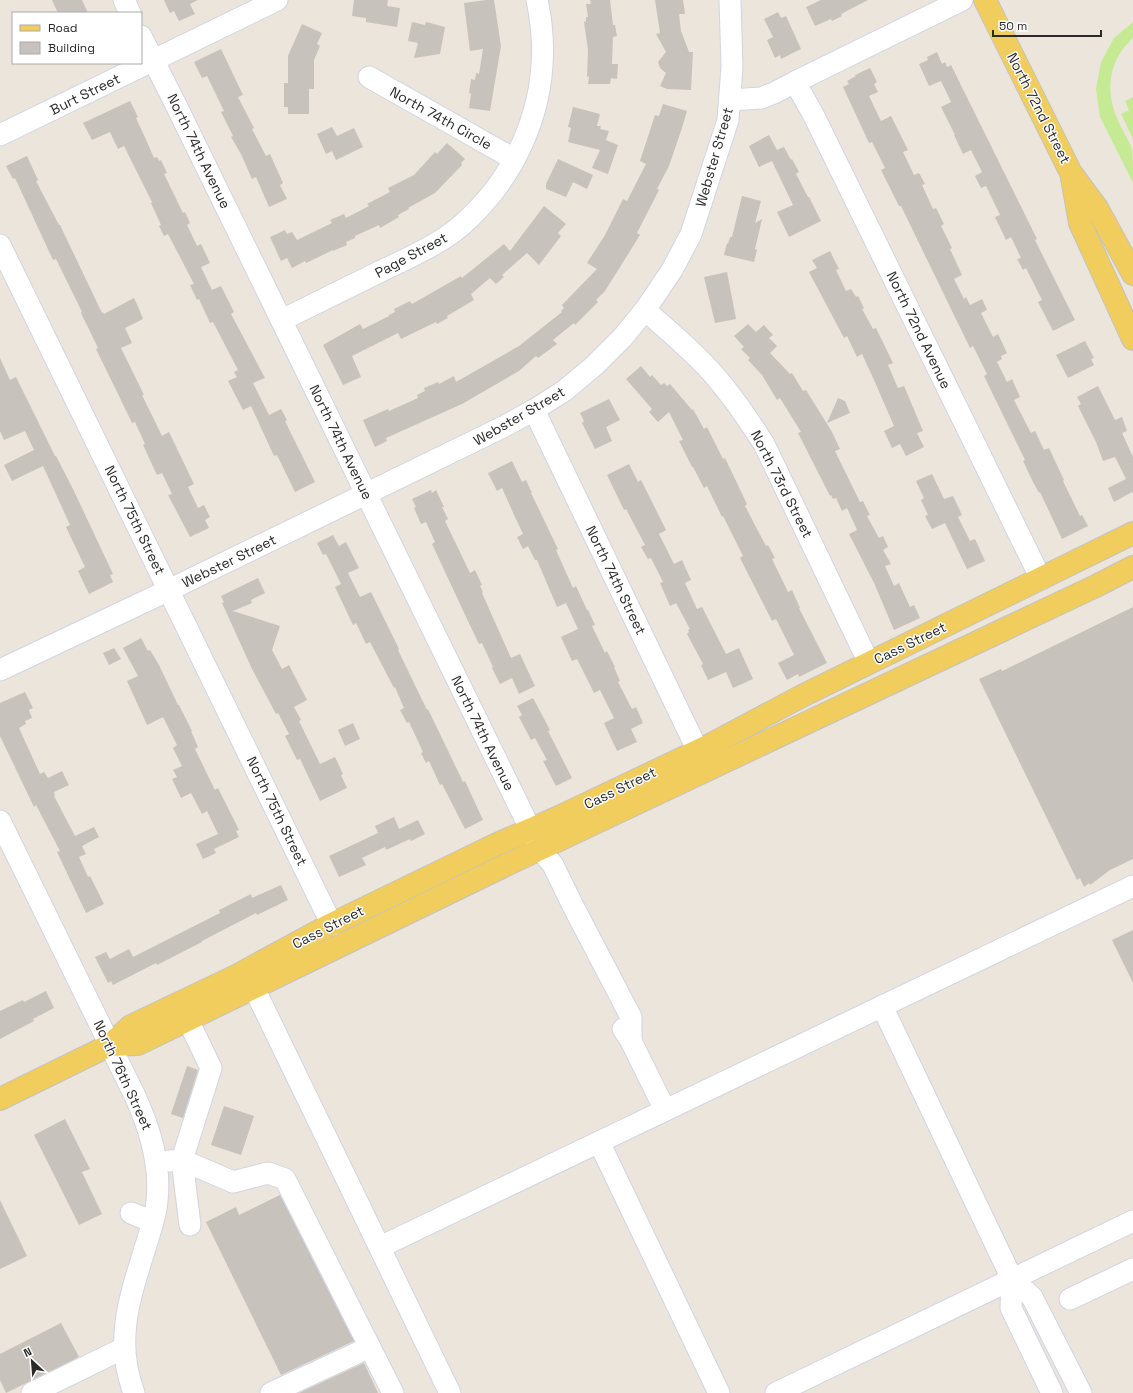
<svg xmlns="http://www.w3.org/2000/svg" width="1133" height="1393" font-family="'Space Grotesk',sans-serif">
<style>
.pitch{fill:#c6ea94}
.building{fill:#c7c2bb}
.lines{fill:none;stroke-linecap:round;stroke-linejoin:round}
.minor-casing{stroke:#d1d4e3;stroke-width:23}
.major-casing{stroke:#c3c3c3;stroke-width:24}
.minor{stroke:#fff;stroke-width:21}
.major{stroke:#f0cd5d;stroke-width:22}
.labels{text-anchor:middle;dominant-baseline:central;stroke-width:3;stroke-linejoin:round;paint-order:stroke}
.street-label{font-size:14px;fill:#2a2a2a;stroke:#fff}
</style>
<rect width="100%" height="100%" fill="#ece5dc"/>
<g class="pitch">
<path d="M1133 22V38C1111 58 1105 85 1115 113 1119 126 1128 137 1132 149 1133 157 1133 174 1133 183L1100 117 1096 89 1101 62 1114 38Z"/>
<polygon points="1133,97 1133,139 1121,114 1129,110 1125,101"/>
</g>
<g class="building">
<polygon points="52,0 82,0 88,13 58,13"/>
<polygon points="164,0 198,0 190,4 195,14 179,21 174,11 170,13"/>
<polygon points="354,0 388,0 387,6 400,8 397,27 366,22 366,18 352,16"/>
<polygon points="486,0 494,0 501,46 490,111 469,108 471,94 469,93 471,79 475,80 476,73 479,74 483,49 470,51 464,3"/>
<polygon points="590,0 610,0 613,25 615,25 617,36 613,37 612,64 618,64 617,79 611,78 610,84 588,84 589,76 587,77 588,50 584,22 586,21 586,17 588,17 586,4 591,4"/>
<polygon points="655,0 683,0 685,14 679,14 681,31 689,52 693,52 691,90 667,89 660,86 666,73 660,68 658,62 666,52 656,34 660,33"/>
<polygon points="821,0 868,0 841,14 842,16 832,21 831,19 815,26 806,7"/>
<polygon points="778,12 781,18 786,16 801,49 781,59 780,55 775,58 767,40 773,37 764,19"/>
<polygon points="412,22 425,25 426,22 445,27 440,54 414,58 418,43 408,41"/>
<polygon points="302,24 322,33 317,44 320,46 314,60 314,89 309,89 309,114 288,114 288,107 284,107 284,83 288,83 288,56"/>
<polygon points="221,49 243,95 238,97 254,128 252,129 266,156 270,154 283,183 280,185 287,199 269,207 256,177 252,179 241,154 231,137 233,136 221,112 224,111 207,76 202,78 194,62"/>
<polygon points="937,52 942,64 945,62 947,67 951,65 1037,239 1035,240 1075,320 1053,331 1038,302 1042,300 1026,268 1023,270 1017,259 1021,258 1011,237 1006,240 995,217 1000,215 986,186 981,188 975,176 982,172 971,150 963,154 954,135 955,135 941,107 951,102 941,81 929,86 919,64 928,60 927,57"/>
<polygon points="870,68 877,82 874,84 878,92 869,96 881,121 891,116 908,150 903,152 914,175 919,173 925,184 922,185 933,209 936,208 944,224 941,226 952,248 950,249 962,275 954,279 964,299 966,297 970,305 982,299 987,310 981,313 993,337 998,334 1007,353 1001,356 1002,359 997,362 1007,382 1012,379 1020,397 1014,400 1031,433 1035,431 1044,450 1049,448 1064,480 1063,481 1080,516 1082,515 1088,526 1062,539 1040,492 1039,493 1033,482 1023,461 1025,460 984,376 987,374 973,346 970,348 901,206 899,206 881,170 885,168 872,142 869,143 843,87 849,84 847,81 856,76 855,75"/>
<polygon points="130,101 138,117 136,118 143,133 154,158 157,157 159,161 161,160 167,173 164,174 183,213 185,212 190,223 187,225 197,246 201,244 210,263 201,267 212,290 221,286 234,312 231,314 265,378 253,383 269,415 281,409 287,420 285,421 315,482 295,492 277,455 274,456 251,406 243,410 228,381 237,377 234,372 238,370 213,322 210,323 199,299 197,300 190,285 194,284 168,234 164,236 159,226 161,225 151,203 152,202 124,146 118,149 110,132 92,140 83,123"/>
<polygon points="663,104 687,111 682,128 669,166 657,189 659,190 637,233 640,235 605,291 596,300 598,302 575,325 574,323 553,340 557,344 538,358 536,356 519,371 462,404 386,438 387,441 375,447 363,420 388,409 389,411 418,398 417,395 425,391 424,388 438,382 439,384 454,376 456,382 519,346 562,312 561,311 564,308 562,305 597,269 587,263 605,235 623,199 627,201 646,164 640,161 655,115 659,116"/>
<polygon points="573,107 600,114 597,126 601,126 600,129 609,131 606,140 618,145 608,174 592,168 600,150 568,142 571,128 568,127"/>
<polygon points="332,127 337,136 354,128 363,147 336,160 332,151 326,154 317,134"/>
<polygon points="769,135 777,150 784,147 791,160 792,159 799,172 796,174 808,197 809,197 821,221 789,237 777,212 793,205 772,161 759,167 749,146"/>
<polygon points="447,143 465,159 461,163 462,165 435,193 408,208 409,209 398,215 399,217 380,228 379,225 355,236 355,238 346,242 347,245 333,251 333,250 306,263 305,261 292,268 287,258 281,261 270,237 285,230 287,234 292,232 297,240 332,223 330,220 344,214 346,218 369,206 367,204 390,192 388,188 414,175 435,152 437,154"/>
<polygon points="27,156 38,180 36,181 59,225 60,225 102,313 103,312 104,314 134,298 140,311 143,319 125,328 132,343 121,348 144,395 142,395 162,436 169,432 194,484 188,487 198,508 204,505 210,517 205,520 209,528 190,537 168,495 172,494 162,473 157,475 143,445 145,444 135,422 132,423 118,394 96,349 98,348 81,313 82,312 56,259 53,260 15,178 13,179 6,166"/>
<polygon points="558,159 593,175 587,189 573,182 566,197 546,189 546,184"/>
<polygon points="742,196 761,201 755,223 762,219 755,249 757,250 754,262 724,255 727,243 728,244 730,237 732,237"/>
<polygon points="544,206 566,224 558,233 561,236 539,265 527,253 502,275 504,277 496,284 490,278 471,294 474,300 447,316 448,318 437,324 436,322 401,339 398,333 352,356 361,377 343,385 323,345 360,324 363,329 389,316 389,315 395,312 394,309 410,301 412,304 461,276 462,278 504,244 510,251"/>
<polygon points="830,251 839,269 836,270 846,291 851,289 856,297 858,296 864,308 862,309 873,329 876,328 893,363 888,365 898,388 904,386 923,431 917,433 924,447 906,456 900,444 892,448 884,431 894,426 874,380 862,354 857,357 847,336 844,338 809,272 817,268 812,260"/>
<polygon points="727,272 736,319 715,323 704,277"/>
<polygon points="748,324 756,332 764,325 773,335 769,338 777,346 770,353 790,374 792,373 803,391 806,390 832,432 840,449 835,451 860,502 863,501 870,515 867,516 879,538 883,536 888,547 883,550 891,564 885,566 894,586 899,583 910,607 914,605 920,618 894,630 874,583 849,534 857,530 847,508 842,511 836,498 833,499 831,495 830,496 798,433 801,432 780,398 777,400 762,375 748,360 750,358 741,349 744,347 734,336"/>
<polygon points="1085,341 1094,358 1091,359 1094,365 1068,378 1056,355"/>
<polygon points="0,358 10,380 16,377 55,456 56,456 73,489 113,574 110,575 113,582 89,594 78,571 85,567 66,527 70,525 43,466 12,481 4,465 34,450 25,431 4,440 0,431"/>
<polygon points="641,366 650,377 652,375 661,385 664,383 667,386 670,384 692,410 693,409 704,429 707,427 723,459 725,458 747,504 745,506 766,546 768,545 775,558 772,559 788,592 792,590 800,608 799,608 827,663 799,677 798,674 787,680 778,663 794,655 776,619 772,621 740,558 743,556 723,516 722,517 707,486 704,488 693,467 692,467 679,441 683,440 669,412 658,422 649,412 652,409 626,379"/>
<polygon points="1098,386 1115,420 1122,417 1127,431 1122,433 1133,457 1133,494 1132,492 1114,502 1108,488 1126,479 1115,457 1103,461 1096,442 1078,406 1081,404 1077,397"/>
<polygon points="838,398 845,401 850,413 827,423"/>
<polygon points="609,399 620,420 606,427 612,441 595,449 582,423 584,421 580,413"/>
<polygon points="512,461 522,482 526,480 532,493 531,493 558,549 556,550 573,588 576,586 587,610 588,610 595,625 592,626 605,653 607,651 615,667 614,667 620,681 618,682 632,709 636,707 643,723 631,729 637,742 617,751 604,723 614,718 600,690 594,693 577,659 572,661 561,637 578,629 566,603 557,607 537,560 535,560 528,546 523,549 517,537 523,534 515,517 502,488 497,491 488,473"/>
<polygon points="629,464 638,482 641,480 666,530 659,534 674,564 682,560 691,580 685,583 697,609 702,607 726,654 739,648 753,679 733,688 726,672 708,680 701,665 703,664 687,634 689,632 688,630 690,629 676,603 670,606 660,583 663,582 651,558 648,559 641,547 645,545 626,509 624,510 607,475"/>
<polygon points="932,474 944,499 953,496 962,515 958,517 970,541 975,539 985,561 967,569 945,523 932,529 925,516 928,515 921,500 924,498 916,481"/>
<polygon points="431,490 432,493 436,490 444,507 442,507 448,519 445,521 470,573 475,570 482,585 480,586 483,592 482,593 511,658 520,654 535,686 519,694 512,678 500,684 492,668 493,667 482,643 479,644 467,619 432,544 435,542 426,522 421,524 414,508 416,507 412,499"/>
<polygon points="333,535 339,546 346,542 359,568 348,573 360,597 371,592 399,649 398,650 427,710 428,709 463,782 465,781 483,820 465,829 442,784 440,785 429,761 426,763 421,753 423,752 409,722 407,723 400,710 404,708 395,687 394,688 370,642 366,644 356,623 353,625 335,587 341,584 326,554 323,555 317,543"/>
<polygon points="258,578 265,593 251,600 252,603 233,611 280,626 272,650 282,669 289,665 307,700 294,707 301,720 299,721 320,764 335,757 343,774 341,775 347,788 320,801 300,759 297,760 285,736 289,734 278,713 276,714 252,669 222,603 224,602 221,596"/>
<polygon points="1133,607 1133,859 1110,870 1090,885 1089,883 1084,887 1080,878 1077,880 979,679 1001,669 1002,671"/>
<polygon points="141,638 148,651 150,650 159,665 178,705 179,705 192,731 191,731 198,747 195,749 209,778 215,790 218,788 239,830 236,831 239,837 214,849 216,853 203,859 196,844 218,834 207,811 202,814 191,793 181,798 172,779 177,777 173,770 182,766 173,748 177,745 163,717 147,725 127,681 138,676 123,648"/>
<polygon points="114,648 121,659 109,665 103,653"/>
<polygon points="25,692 33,708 29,710 32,718 25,721 26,724 19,728 40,774 44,772 48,778 62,771 69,785 54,792 55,796 54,796 75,836 94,827 99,837 82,846 86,854 79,857 88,877 90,876 104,904 86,913 57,852 60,851 36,805 34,807 0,736 0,703"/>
<polygon points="533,698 550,730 548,731 572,778 556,786 543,761 547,760 535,738 531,740 519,717 522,715 517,706"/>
<polygon points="353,723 360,739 345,746 338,730"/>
<polygon points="394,817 399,829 418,820 425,834 411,841 410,839 386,850 385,847 362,858 366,865 339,877 329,856 378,833 375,826"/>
<polygon points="281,885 288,900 257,915 256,913 202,941 202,942 157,965 156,963 113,985 111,981 108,983 95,957 106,952 110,959 129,949 133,957 220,913 219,910 251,894 252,898"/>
<polygon points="1133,930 1133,983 1112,940"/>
<polygon points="46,991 54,1008 33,1019 34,1021 0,1039 0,1011 23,1000 24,1002"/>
<polygon points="187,1066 198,1070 183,1118 171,1114"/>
<polygon points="224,1106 254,1116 241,1155 211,1145"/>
<polygon points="65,1119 90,1169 82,1172 102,1214 79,1225 34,1135"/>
<polygon points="280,1195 354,1341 281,1375 206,1222 236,1207 239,1215"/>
<polygon points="0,1200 27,1256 0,1269"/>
<polygon points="61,1323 79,1357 6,1393 0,1380 0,1354"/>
<polygon points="364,1363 378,1393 299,1393"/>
</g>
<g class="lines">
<defs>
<g id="minor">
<polyline points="124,0 130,13"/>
<polyline points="141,36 175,103 540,849 553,865 573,906 631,1017 631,1041"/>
<polyline points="369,77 514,159"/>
<polyline points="795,82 814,116 1041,579"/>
<polyline points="730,100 761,98 774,93 795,82 962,0"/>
<polyline points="0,135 277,0"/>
<polyline points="0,245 332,925"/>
<path d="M645 310C663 326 681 341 698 358 724 383 745 414 764 444L869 663"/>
<path d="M282 320C314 304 347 288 379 272 402 261 425 251 446 237 465 225 480 208 494 191 536 135 552 69 537 0"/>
<polyline points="534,410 698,751"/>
<polyline points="0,670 169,590 505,426 534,410 564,391 594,366 623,337 645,310 672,270 691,234 728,120 732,67 730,0"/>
<path d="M0 821 135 1096C150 1129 161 1164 157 1201 156 1216 150 1231 146 1245 130 1297 114 1340 134 1393"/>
<polyline points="254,988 450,1393"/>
<polyline points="882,1006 1012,1279 1032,1297 1081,1393"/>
<polyline points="623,1029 631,1041 665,1110"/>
<polyline points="599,1142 719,1393"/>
<polyline points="182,1160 233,1182 268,1173 285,1179 393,1393"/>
<polyline points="182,1160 190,1225"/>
<polyline points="169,1161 182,1160 211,1068 188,1020"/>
<polyline points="131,1213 153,1222"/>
<polyline points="380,1247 1133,886"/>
<polyline points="1012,1279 1011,1308 1052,1393"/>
<polyline points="1070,1299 1133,1269"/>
<polyline points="32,1393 124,1348"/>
<polyline points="271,1393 370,1347"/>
<polyline points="776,1393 1133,1221"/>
</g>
<g id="major">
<polyline points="985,0 1071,173 1097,208 1133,274"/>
<polyline points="1072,178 1080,223 1133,339"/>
<polyline points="110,1045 138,1044 506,865 1096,586 1133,567"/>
<polyline points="0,1099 110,1045 131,1026 236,976 328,926 495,845 559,817 706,747 802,696 1133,533"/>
</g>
</defs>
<use href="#minor" class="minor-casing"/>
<use href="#major" class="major-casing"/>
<use href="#minor" class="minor"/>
<use href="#major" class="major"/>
</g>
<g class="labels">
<g class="street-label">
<text transform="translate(85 94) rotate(-26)">Burt Street</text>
<text transform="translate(1039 108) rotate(63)">North 72nd Street</text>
<text transform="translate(441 118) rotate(29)">North 74th Circle</text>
<text transform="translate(199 151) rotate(64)">North 74th Avenue</text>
<text transform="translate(714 157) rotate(-74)">Webster Street</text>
<text transform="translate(411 255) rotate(-28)">Page Street</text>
<text transform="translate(919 330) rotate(64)">North 72nd Avenue</text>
<text transform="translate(519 416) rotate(-30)">Webster Street</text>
<text transform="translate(341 442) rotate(64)">North 74th Avenue</text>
<text transform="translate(782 484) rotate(63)">North 73rd Street</text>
<text transform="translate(135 520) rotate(64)">North 75th Street</text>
<text transform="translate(229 561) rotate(-26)">Webster Street</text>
<text transform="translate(616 580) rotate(64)">North 74th Street</text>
<text transform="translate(910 643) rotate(-26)">Cass Street</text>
<text transform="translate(483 733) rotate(64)">North 74th Avenue</text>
<text transform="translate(620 788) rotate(-26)">Cass Street</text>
<text transform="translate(277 811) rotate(64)">North 75th Street</text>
<text transform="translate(328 927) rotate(-27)">Cass Street</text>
<text transform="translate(123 1075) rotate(65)">North 76th Street</text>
</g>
</g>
<rect x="12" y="12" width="130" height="52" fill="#ffffff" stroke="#aaaaaa"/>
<rect x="20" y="25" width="20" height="6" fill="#f0cd5d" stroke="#aaaaaa"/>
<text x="48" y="32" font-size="12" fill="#2a2a2a">Road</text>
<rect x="20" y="42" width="20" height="12" fill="#c7c2bb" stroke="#aaaaaa"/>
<text x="48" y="52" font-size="12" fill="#2a2a2a">Building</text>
<g transform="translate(32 1361) rotate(334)" stroke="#ffffff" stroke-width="3" paint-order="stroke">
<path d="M0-3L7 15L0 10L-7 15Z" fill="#2a2a2a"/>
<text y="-6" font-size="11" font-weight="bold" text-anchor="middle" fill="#2a2a2a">N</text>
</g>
<path d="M993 30v6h108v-6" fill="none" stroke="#2a2a2a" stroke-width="2"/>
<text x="999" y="30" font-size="12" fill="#2a2a2a" stroke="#ffffff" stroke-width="3" paint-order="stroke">50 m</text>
</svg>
